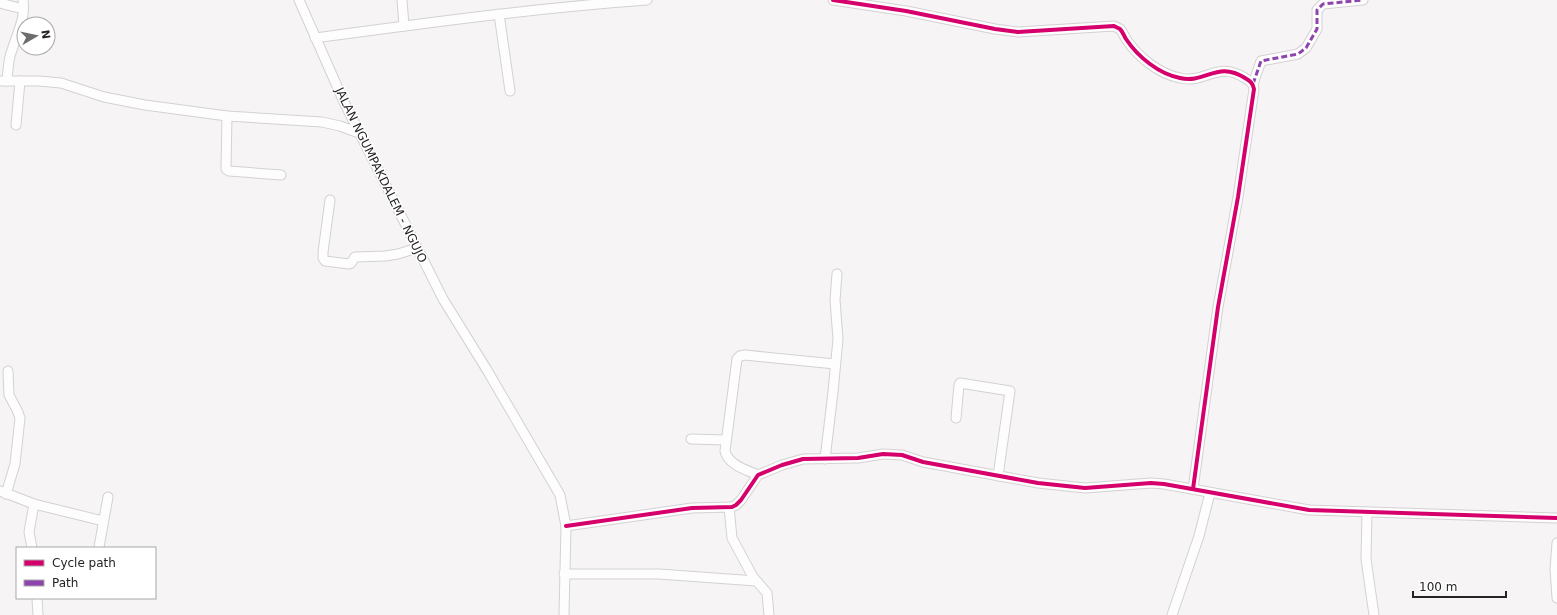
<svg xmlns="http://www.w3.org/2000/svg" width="1557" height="615" font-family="'DejaVu Sans',sans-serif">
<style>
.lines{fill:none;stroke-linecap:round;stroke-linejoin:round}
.minor-casing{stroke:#d3d1d3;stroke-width:11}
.minor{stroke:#fefdfe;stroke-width:9}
.quiet{stroke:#8e44ad;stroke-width:3;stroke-dasharray:6 3;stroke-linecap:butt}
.cycleway-casing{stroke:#fff;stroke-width:6}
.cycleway{stroke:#d6006c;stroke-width:4}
.labels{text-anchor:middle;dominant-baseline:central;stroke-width:3;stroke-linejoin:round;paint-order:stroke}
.street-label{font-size:12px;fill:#252324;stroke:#fff}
</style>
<rect width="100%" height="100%" fill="#f7f4f6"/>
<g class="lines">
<defs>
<g id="minor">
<polyline points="299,0 344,102 443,299 487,370 560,495 566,526 564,615"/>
<polyline points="402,0 404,26"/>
<path d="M833 0 906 11 995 29 1018 32 1114 26 1120 29C1123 32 1124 36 1126 39 1138 57 1159 74 1180 78 1206 84 1217 60 1245 78 1250 81 1253 83 1254 89L1238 197 1218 307 1193 489"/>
<polyline points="0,3 23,9"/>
<polyline points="499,14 510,91"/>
<path d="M315 38C426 23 536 8 647 0"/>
<polyline points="0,81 39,81 61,83 104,97 145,105 227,116 322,122 340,126 359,133"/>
<path d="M7 81C8 71 8 59 12 50 17 34 26 17 23 0"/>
<polyline points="1253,84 1261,61 1298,54 1306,48 1317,29 1317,10 1323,4 1363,0"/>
<polyline points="227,116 226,169 229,171 281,175"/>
<polyline points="16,125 20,81"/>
<polyline points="330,200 323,252 323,258 325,261 349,264 351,263 355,257 385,256 398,254 417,248"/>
<polyline points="956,418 959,385 960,383 1010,391 998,476"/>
<polyline points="691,439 726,440"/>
<polyline points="825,459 833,392 838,339 835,300 837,274"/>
<path d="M758 475C747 470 728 465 725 451L737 359 740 356 745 355 835 364"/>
<polyline points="0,491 34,504 29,532 32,548"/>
<polyline points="6,494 15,464 20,418 17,410 9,395 8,371"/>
<polyline points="34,504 103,521"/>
<polyline points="729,507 732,538 753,577 767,593 769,615"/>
<polyline points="1367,512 1366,559 1374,615"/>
<polyline points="566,526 692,508 732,507 736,505 741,500 758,475 782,465 803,459 858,458 883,454 902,455 923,462 1038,483 1085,488 1151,483 1164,484 1309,510 1557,518"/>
<polyline points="1557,543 1555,569 1557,598"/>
<polyline points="99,547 108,497"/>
<polyline points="564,574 659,574 756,581"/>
<polyline points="37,598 38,615"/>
<polyline points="1172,615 1199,536 1210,493"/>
</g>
</defs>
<use href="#minor" class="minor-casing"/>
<use href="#minor" class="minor"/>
<polyline class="quiet" points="1253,84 1261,61 1298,54 1306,48 1317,29 1317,10 1323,4 1363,0"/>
<defs>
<g id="cycleway">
<path d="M833 0 906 11 995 29 1018 32 1114 26 1120 29C1123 32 1124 36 1126 39 1138 57 1159 74 1180 78 1206 84 1217 60 1245 78 1250 81 1253 83 1254 89L1238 197 1218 307 1193 489"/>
<polyline points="566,526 692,508 732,507 736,505 741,500 758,475 782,465 803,459 858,458 883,454 902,455 923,462 1038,483 1085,488 1151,483 1164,484 1309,510 1557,518"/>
</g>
</defs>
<use href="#cycleway" class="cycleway-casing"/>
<use href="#cycleway" class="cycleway"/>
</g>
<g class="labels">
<g class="street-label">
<text transform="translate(381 175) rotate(64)">JALAN NGUMPAKDALEM - NGUJO</text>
</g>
</g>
<rect x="16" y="547" width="140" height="52" fill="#ffffff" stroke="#a8a7a7"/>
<rect x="24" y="560" width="20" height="6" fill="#d6006c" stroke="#a8a7a7"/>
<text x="52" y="567" font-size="12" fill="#252324">Cycle path</text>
<rect x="24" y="580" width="20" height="6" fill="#8e44ad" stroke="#a8a7a7"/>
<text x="52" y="587" font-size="12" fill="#252324">Path</text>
<g transform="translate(36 36) rotate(81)"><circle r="19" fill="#ffffff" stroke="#a8a7a7"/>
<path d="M0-3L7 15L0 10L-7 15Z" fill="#6e6c6e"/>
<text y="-6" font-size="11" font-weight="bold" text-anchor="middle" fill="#252324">N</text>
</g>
<path d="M1413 591v6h93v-6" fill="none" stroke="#252324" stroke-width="2"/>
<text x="1419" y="591" font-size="12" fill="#252324" stroke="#ffffff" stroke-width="3" paint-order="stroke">100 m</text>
</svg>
